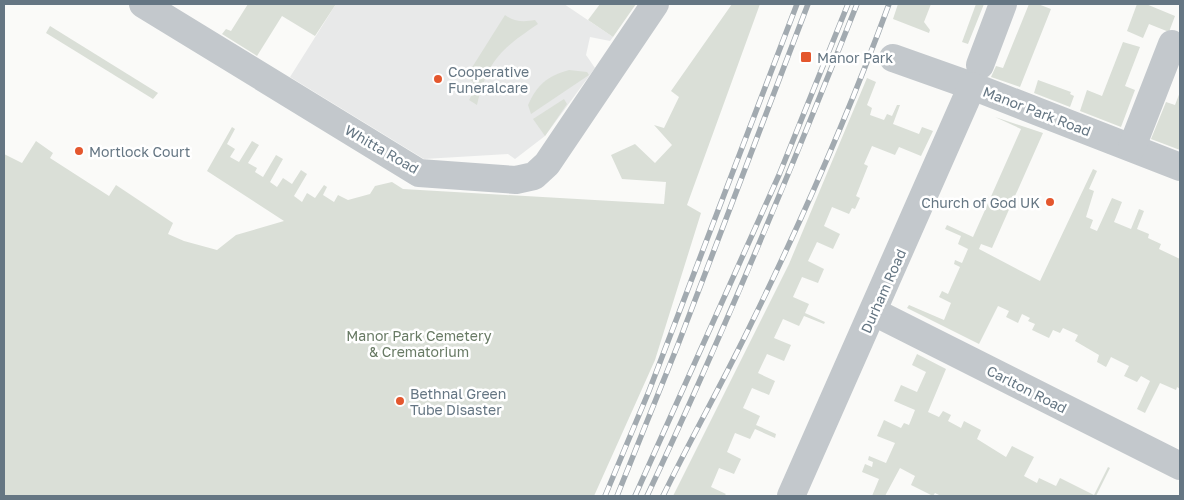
<svg xmlns="http://www.w3.org/2000/svg" width="1184" height="500" font-family="'Golos Text',sans-serif">
<style>
.built{fill:#e8e9e9}
.green{fill:#dadfd7}
.lines{fill:none;stroke-linecap:round;stroke-linejoin:round}
.minor{stroke:#c3c8cc;stroke-width:28}
.rail-casing{stroke:#a2aab0;stroke-width:5.5}
.rail{stroke:#fff;stroke-width:4;stroke-dasharray:11;stroke-linecap:butt}
.poi-dot{fill:#e4572e;stroke:#fff;stroke-width:2}
.labels{text-anchor:middle;dominant-baseline:central;stroke-width:5;stroke-linejoin:round;paint-order:stroke}
.poi-label{font-size:14px;fill:#657683;stroke:#fff;text-anchor:start}
.street-label{font-size:14px;fill:#657683;stroke:#fff}
.park-label{font-size:14px;fill:#687a64;stroke:#fff}
</style>
<rect width="100%" height="100%" fill="#fafaf8"/>
<polygon class="built" points="336,4 564,4 613,37 610,41 590,37 586,55 595,68 545,136 515,159 508,154 424,159 290,77"/>
<g class="green">
<polygon points="248,4 336,4 315,36 282,16 257,56 222,34 226,29 231,31"/>
<polygon points="600,4 636,4 613,37 588,20"/>
<polygon points="732,4 760,4 687,205 701,213 655,360 594,496 4,496 4,154 22,163 36,141 53,153 50,158 109,196 116,185 173,223 168,234 184,241 217,250 236,235 284,221 207,171 232,127 235,129 227,144 235,149 230,157 239,162 252,141 259,145 248,163 257,168 255,172 263,177 276,155 283,159 270,182 277,187 283,178 292,184 301,170 307,174 294,196 302,202 307,193 315,198 324,185 327,187 323,195 334,202 338,195 348,200 370,194 375,186 392,182 403,189 664,204 666,182 622,179 611,155 635,144 655,163 672,145 654,125 664,128 679,97 671,91"/>
<polygon points="898,4 931,4 924,22 930,30 929,33 893,19"/>
<polygon points="976,4 984,4 968,44 962,42"/>
<polygon points="1029,4 1038,4 1051,9 1020,87 991,77 996,66 1003,68"/>
<polygon points="1137,4 1146,4 1175,16 1169,32 1149,24 1143,38 1127,31"/>
<path d="M505 15C515 22 523 22 535 20L538 24C501 49 488 60 477 105L469 100 475 89 473 82 466 77Z"/>
<polygon points="50,26 158,93 153,99 46,33"/>
<polygon points="1123,42 1140,47 1125,86 1135,90 1121,127 1080,111 1087,90 1102,96"/>
<path d="M569 70 587 72 589 75 531 114 528 105C537 85 547 76 569 70Z"/>
<polygon points="867,78 876,82 867,105 872,108 870,115 884,120 887,114 892,116 897,105 900,105 893,124 919,134 922,127 933,131 921,156 899,147 895,155 872,146 864,164 868,166 856,196 860,198 855,209 852,208 849,214 832,207 824,226 840,234 833,249 817,242 808,261 824,269 818,283 802,277 793,297 809,304 805,313 825,322 824,324 804,316 799,326 783,319 774,338 791,345 784,361 767,354 758,373 775,381 769,395 752,388 743,408 760,416 756,425 776,434 775,438 755,429 750,439 735,433 727,452 741,459 734,474 719,468 711,487 726,494 724,496 673,496 789,264"/>
<polygon points="1038,80 1071,92 1070,94 1074,96 1070,107 1034,93"/>
<polygon points="1180,92 1180,150 1151,139 1166,102 1175,105"/>
<polygon points="564,99 567,104 545,136 533,119"/>
<polygon points="995,117 1043,133 992,248 981,244 979,249 1040,281 1093,169 1097,171 1089,189 1094,191 1086,217 1093,220 1090,228 1097,231 1112,198 1122,202 1114,222 1131,229 1139,209 1144,211 1137,229 1149,234 1148,238 1161,244 1159,249 1180,259 1180,389 1177,387 1176,390 1160,383 1145,413 1137,409 1150,381 1141,376 1137,382 1124,376 1129,366 1111,357 1106,367 1097,362 1099,355 1075,341 1078,335 1063,328 1060,333 1053,330 1049,338 1032,330 1035,324 1028,321 1030,318 1022,314 1018,323 1006,317 1009,311 998,306 979,344 907,308 909,305 944,320 951,303 939,297 942,291 948,294 960,267 954,264 955,260 962,263 968,249 958,244 961,236 945,229 947,225 973,237 1021,129"/>
<polygon points="917,354 946,369 928,412 939,417 943,411 951,415 948,421 961,428 964,421 981,430 977,439 1006,457 1012,446 1034,457 1024,476 1037,483 1039,478 1056,486 1060,478 1094,495 1108,467 1110,468 1096,496 941,496 935,493 933,496 911,485 915,476 900,468 885,496 872,496 879,479 862,472 865,464 872,467 873,462 868,460 869,456 886,463 895,443 877,436 884,420 901,428 904,423 909,425 915,410 894,401 901,385 917,392 926,372 912,365"/>
</g>
<g class="lines">
<g class="minor">
<polyline points="143,4 419,173 516,180 534,176 547,164 655,4"/>
<polyline points="893,58 972,86 1180,167"/>
<polyline points="980,65 1003,4"/>
<polyline points="1132,147 1172,44"/>
<polyline points="874,312 1180,466"/>
<polyline points="791,496 972,86"/>
</g>
<defs>
<g id="rail">
<polyline points="605,496 649,391 797,4"/>
<polyline points="617,496 679,342 808,4"/>
<polyline points="635,496 779,175 848,4"/>
<path d="M647 496C723 335 791 170 857 4"/>
<path d="M663 496C691 438 723 382 751 324 802 220 849 113 889 4"/>
</g>
</defs>
<use href="#rail" class="rail-casing"/>
<use href="#rail" class="rail"/>
</g>
<g class="poi-dot">
<rect x="800" y="51" width="12" height="12" rx="2.5"/>
<circle cx="438" cy="79" r="5"/>
<circle cx="79" cy="151" r="5"/>
<circle cx="1050" cy="202" r="5"/>
<circle cx="400" cy="401" r="5"/>
</g>
<g class="labels">
<g class="poi-label">
<text x="817" y="57">Manor Park</text>
<text x="448" y="71">Cooperative<tspan x="448" dy="16">Funeralcare</tspan></text>
<text x="89" y="151">Mortlock Court</text>
<text x="1040" y="202" text-anchor="end">Church of God UK</text>
<text x="410" y="393">Bethnal Green<tspan x="410" dy="16">Tube Disaster</tspan></text>
</g>
<g class="street-label">
<text transform="translate(1037 111) rotate(21)">Manor Park Road</text>
<text transform="translate(382 149) rotate(30)">Whitta Road</text>
<text transform="translate(883 291) rotate(-66)">Durham Road</text>
<text transform="translate(1027 389) rotate(27)">Carlton Road</text>
</g>
<g class="park-label">
<text x="419" y="335">Manor Park Cemetery<tspan x="419" dy="16">&amp; Crematorium</tspan></text>
</g>
</g>
<rect width="1184" height="500" fill="none" stroke="#657683" stroke-width="10"/>
</svg>
